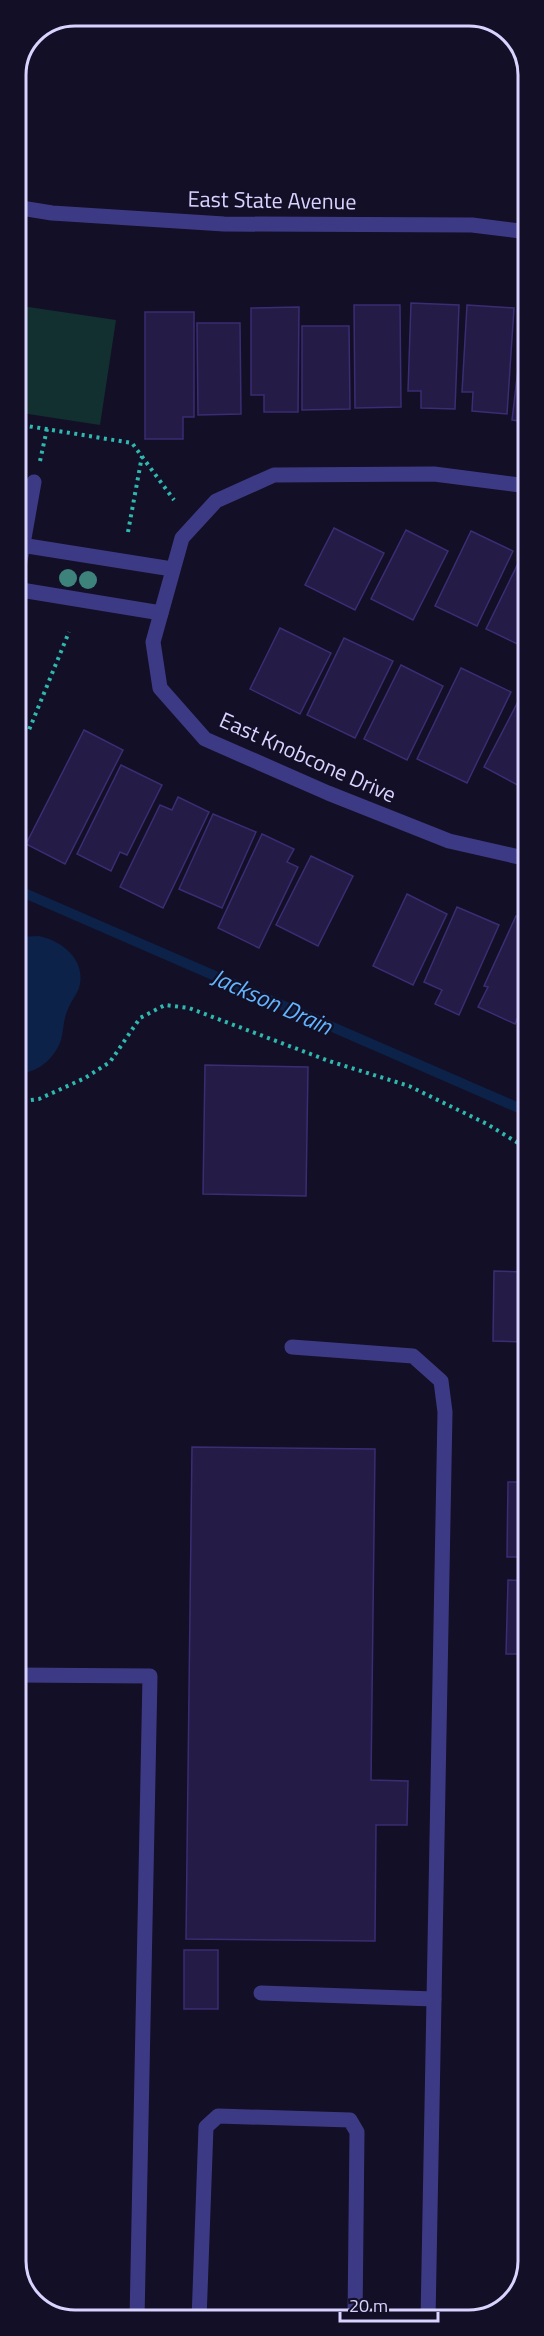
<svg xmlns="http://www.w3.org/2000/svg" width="544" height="2336" font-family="'Titillium Web',sans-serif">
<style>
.green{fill:#12302f}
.water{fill:#0c2248}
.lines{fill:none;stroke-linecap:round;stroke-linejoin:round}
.stream{stroke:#0c2248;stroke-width:10}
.building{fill:#241b47;stroke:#3b2d73;stroke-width:1.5}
.path{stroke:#2fb8b0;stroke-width:4;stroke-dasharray:3 4.5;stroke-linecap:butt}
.service{stroke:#3d3a85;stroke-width:15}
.minor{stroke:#3d3a85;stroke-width:15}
.tree{fill:#3d827b}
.labels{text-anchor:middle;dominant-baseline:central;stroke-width:4.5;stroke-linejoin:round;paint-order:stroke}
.street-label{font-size:22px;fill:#d9d4ff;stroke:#130f26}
.water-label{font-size:24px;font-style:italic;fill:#62b6ff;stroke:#130f26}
.rim{fill:none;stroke:#d9d4ff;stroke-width:3}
</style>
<rect width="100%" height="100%" fill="#130f26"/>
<polygon class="green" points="15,305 116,320 100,425 15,412"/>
<path class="water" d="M39 936C63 941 87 961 79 988 76 996 71 1001 68 1009 63 1019 64 1030 61 1040 54 1060 36 1074 15 1074V937Z"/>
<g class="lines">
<polyline class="stream" points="15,889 528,1112"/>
</g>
<g class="building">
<polygon points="411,303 459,305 455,409 421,408 421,391 408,391"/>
<polygon points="354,305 400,305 401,407 355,408"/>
<polygon points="467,305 514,308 507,414 472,411 473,392 462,392"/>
<polygon points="299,307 298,412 264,412 264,395 251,395 251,308"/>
<polygon points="525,310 528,311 528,422 512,420"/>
<polygon points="145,312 194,312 194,417 183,417 183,439 145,439"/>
<polygon points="197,323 240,323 241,414 198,415"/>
<polygon points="302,326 349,326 350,409 302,410"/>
<polygon points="334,528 384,553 355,610 305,585"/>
<polygon points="406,530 448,551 413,620 371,599"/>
<polygon points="471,531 513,551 477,626 435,606"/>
<polygon points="528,543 528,649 486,629"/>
<polygon points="280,628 331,653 300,714 250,689"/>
<polygon points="344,638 393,661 355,738 307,715"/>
<polygon points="401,665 443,686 407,760 364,739"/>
<polygon points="461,668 511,692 467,783 417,759"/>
<polygon points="522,694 528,697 528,783 525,789 484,767"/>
<polygon points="84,730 123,750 65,864 26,844"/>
<polygon points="121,765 162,785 127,855 120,852 111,871 77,854"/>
<polygon points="178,797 209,812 163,908 120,887 160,805 172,810"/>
<polygon points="213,814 256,832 222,908 179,889"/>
<polygon points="262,834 294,849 287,862 298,867 259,948 218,928"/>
<polygon points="311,856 353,876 318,946 276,925"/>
<polygon points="407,894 447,914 413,985 373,966"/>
<polygon points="457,907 499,925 459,1015 435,1004 442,990 424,982"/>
<polygon points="516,916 528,921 528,994 515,1024 478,1007 488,987 484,986"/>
<polygon points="528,1005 528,1029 519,1024"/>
<polygon points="205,1065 308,1067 306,1196 203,1194"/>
<polygon points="494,1271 529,1272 529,1342 493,1341"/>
<rect x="520" y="1374" width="9" height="27"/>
<polygon points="192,1447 375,1449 371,1780 408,1781 407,1825 376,1825 375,1941 186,1939"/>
<polygon points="508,1482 529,1482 529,1557 507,1557"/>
<polygon points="508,1580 529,1581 529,1654 506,1654"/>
<rect x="184" y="1950" width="34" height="59"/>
</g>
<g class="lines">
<g class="path">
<polyline points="15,424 132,443 174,500"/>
<polyline points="40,461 47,429"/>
<polyline points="128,532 142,456"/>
<polyline points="15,733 29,730 69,632"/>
<polyline points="16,1102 39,1099 85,1078 110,1062 140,1018 165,1005 189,1008 329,1061 409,1086 487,1124 528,1149"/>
</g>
<g class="service">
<polyline points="15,589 34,482"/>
<polyline points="292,1347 413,1356 441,1381 445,1412 428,2320"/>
<polyline points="16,1675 150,1676 137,2320"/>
<polyline points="261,1993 434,1999"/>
<polyline points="199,2320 206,2127 218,2116 350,2120 357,2132 355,2320"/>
</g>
<g class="minor">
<polyline points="15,207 52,213 224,224 472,225 528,232"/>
<polyline points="528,486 434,474 274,475 216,501 182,538 153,642 160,688 205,739 328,793 449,841 528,859"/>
<polyline points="15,544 172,569"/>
<polyline points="15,589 161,613"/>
</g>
</g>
<g class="tree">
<circle cx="68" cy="578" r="9"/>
<circle cx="88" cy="580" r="9"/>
</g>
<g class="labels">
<g class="street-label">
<text transform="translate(272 200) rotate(1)">East State Avenue</text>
<text transform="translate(308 757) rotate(24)">East Knobcone Drive</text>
</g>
<g class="water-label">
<text transform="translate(272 1001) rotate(24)">Jackson Drain</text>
</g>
</g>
<path d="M0 0H544V2336H0ZM75 26H469A49 49 0 0 1 518 75V2261A49 49 0 0 1 469 2310H75A49 49 0 0 1 26 2261V75A49 49 0 0 1 75 26Z" fill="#130f26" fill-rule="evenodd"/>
<path class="rim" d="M75 26H469A49 49 0 0 1 518 75V2261A49 49 0 0 1 469 2310H75A49 49 0 0 1 26 2261V75A49 49 0 0 1 75 26Z"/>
<path d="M340 2312v9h98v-9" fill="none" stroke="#d9d4ff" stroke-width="3"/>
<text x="349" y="2312" font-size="18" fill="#d9d4ff" stroke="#130f26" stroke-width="4.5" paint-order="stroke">20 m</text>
</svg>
